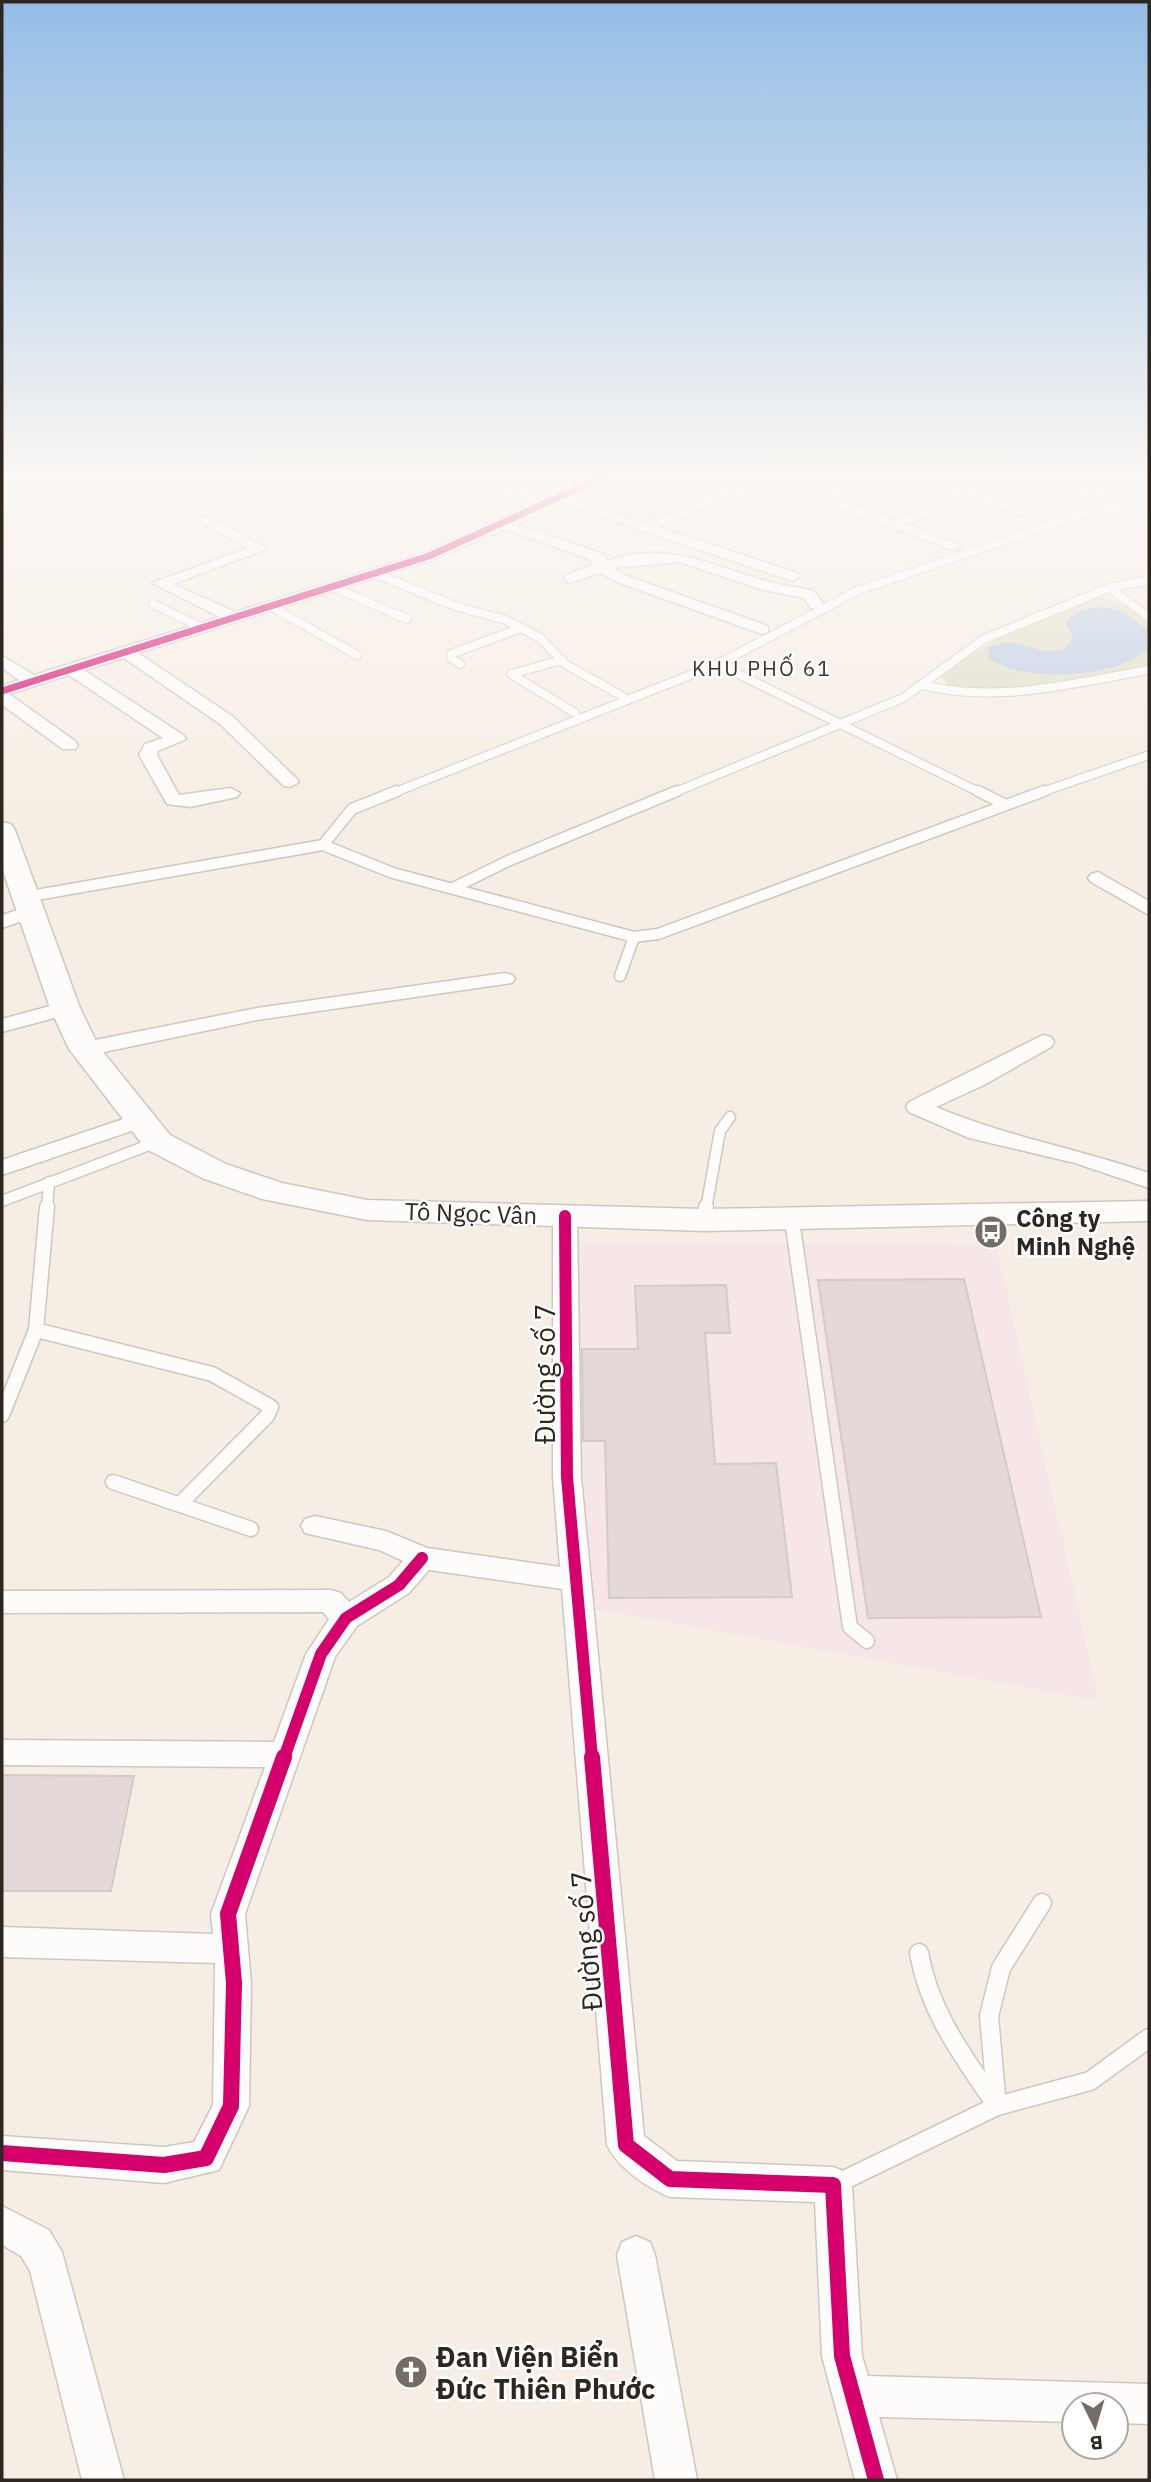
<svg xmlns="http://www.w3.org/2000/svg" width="1151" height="2482" font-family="'IBM Plex Sans',sans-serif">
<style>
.industrial{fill:#f7e6e7}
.green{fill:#dfdec6}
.water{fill:#b6cae4}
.building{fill:#e5d8d8;stroke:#d3cbc8;stroke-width:2}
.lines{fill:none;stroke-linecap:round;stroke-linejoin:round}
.lane-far3-casing{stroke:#cdc7bf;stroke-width:10}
.lane-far2-casing{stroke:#cdc7bf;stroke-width:13}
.lane-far1-casing{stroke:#cdc7bf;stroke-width:17}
.lane-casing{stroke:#cdc7bf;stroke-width:21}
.street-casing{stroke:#cdc7bf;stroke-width:3}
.secondary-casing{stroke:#cdc7bf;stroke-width:3}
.lane-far3{stroke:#fefcfb;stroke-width:8}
.lane-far2{stroke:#fefcfb;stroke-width:10}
.lane-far1{stroke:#fefcfb;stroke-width:14}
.lane{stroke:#fefcfb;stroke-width:18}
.street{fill:#fefcfb;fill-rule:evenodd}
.secondary{fill:#fefcfb;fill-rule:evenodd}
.cycleway-far2-casing{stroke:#fff;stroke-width:10}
.cycleway-far1-casing{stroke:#fff;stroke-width:17}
.cycleway-casing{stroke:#fff;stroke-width:20}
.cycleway-far2{stroke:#d6006c;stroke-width:7}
.cycleway-far1{stroke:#d6006c;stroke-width:12}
.cycleway{stroke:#d6006c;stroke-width:16}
.labels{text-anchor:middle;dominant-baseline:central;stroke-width:5;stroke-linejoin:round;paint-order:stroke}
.far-neighbourhood-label{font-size:21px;letter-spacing:2px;fill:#3f3425;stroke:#fff}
.street-label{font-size:24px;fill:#2d2720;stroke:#fff}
.poi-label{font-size:24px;font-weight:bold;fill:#2d2720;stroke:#fff;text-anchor:start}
.near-street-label{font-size:28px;fill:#2d2720;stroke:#fff}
.near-poi-label{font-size:28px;font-weight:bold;fill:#2d2720;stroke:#fff;text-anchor:start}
</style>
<rect width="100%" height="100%" fill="#f6eee4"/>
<polygon class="industrial" points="573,1242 996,1244 1099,1701 589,1608"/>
<path class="green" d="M1104 598 1129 607 1149 621V666L996 691 950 688 942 677C976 647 1058 600 1104 598Z"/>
<path class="water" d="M1103 607 1121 611 1149 630V648C1120 678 1022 684 988 658L989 647C1019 634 1035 657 1063 650L1073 638 1066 623C1074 610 1089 608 1103 607Z"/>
<g class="building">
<polygon points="964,1279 1041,1617 868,1618 818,1280"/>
<polygon points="726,1285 730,1333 705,1333 715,1464 776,1463 792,1597 609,1598 605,1441 583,1441 582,1349 638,1349 635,1286"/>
<polygon points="2,1775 134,1776 111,1891 2,1891"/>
</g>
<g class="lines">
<defs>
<g id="lane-far3">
<polyline points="476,477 549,504"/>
<polyline points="1049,477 1104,495"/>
<polyline points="374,573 455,606 506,620 540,638 565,664 622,696"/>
<polyline points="333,587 407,619"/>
<polyline points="1109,588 1149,617"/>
<polyline points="153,604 203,628"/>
<polyline points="270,606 357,655"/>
<polyline points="562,660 511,674 575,713"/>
<polyline points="460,664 451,658 451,654 521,628"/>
<path d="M923 685C999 704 1073 683 1149 670"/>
<polyline points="393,793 718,664"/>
<polyline points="673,793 903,698 984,639 1109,588 1149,580"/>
<polyline points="981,793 718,664 859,590 1101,508 1130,506 1149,513"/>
<polyline points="1039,793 1149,755"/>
</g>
<g id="lane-far2">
<polyline points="978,791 1004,804"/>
<polyline points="323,845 352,809 397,791"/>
<polyline points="453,888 508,861 677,791"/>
<polyline points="25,897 323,845 393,873 634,937 658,934 1044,791"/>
<polyline points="620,976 634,937"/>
<polyline points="2,1201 157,1142"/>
<polyline points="47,1209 49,1182"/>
<polyline points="706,1209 720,1131 730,1117"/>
</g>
<g id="lane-far1">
<polyline points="47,1207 36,1330 212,1374 271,1407 267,1416 181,1503"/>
<polyline points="704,1220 706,1207"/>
<polyline points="792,1220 850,1627 867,1641"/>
<polyline points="2,1415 36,1330"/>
<polyline points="113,1482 251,1529"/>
</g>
<g id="lane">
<path d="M919 1953C929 2011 962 2055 995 2103"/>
<polyline points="997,2106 989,2016 1001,1968 1042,1903"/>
<polyline points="834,2185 997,2106 1090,2081 1149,2038"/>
</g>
<g id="street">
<path d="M593 477H610L571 498 645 523 760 477H778L659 527 797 573 800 576 792 581 559 503 517 524 603 554 607 561C668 540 709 565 766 581 782 586 799 587 814 591L824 605 822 608H810L804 598 760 589 679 562 614 568 627 576 768 626V632L762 634 617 582 600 573 570 583 565 581V575L593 565 591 560 505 529 434 559 138 653 232 716 296 778 299 782 290 787 284 786 220 724 124 658 84 670 183 735 186 739 158 751 157 755 179 795 231 788 240 793 237 797 190 807 167 804 139 755 145 744 163 738 69 675 9 694 75 741 78 745 75 749H63L2 705V686L19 680 2 668V656L34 675 220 617 152 583 248 548 201 523V517H211L267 549 173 584 235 612 424 553Z"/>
<polygon points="808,477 840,480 870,477 829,495 893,519 941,503 951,503 951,509 907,524 962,546 955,550 950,549 818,501 814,492 827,485"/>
<polygon points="915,477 934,477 1032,513 1020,516"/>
<polygon points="1088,477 1107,477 1098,482 1088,482"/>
<polygon points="1098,872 1149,901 1149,915 1091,882 1088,878 1091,874"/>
<polygon points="30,906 40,912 37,916 2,928 2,915"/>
<polygon points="505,973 512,975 515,979 512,983 257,1020 85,1056 74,1049 85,1042 257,1008"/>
<polygon points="65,1002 76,1008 73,1013 2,1032 2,1019"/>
<path d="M1043 1035 1051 1037 1054 1042 1051 1047 984 1085 936 1107C1004 1136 1079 1149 1149 1173V1188L1075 1163 969 1138 909 1112 906 1107 909 1102Z"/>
<polygon points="141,1113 152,1120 149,1125 2,1175 2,1160"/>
<path d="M565 1209 574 1211 577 1216 581 1477 644 2136 677 2161 833 2167 846 2172 852 2185 862 2356 868 2376 1149 2384V2424L1116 2423V2405H1074V2422L879 2417 897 2480H855L822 2356 815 2202 670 2197C647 2188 617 2167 607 2145L562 1589 429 1570 409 1593 357 1626 335 1657 245 1914 251 1983 249 2106 219 2170 164 2183 2 2170V2136L164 2147 194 2142 213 2105 215 1963 2 1957V1927L213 1934 211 1914 265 1767 2 1765V1740L274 1742 306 1654 329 1619 323 1612 2 1613V1591L331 1590 341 1593 349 1602 389 1577 403 1561 379 1550 305 1533 301 1526 305 1519 315 1516 386 1531 427 1548 560 1567 553 1477V1216L556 1211Z"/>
<polygon points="2,2206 49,2230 62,2252 124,2480 82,2480 30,2271 21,2256 2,2245"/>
<polygon points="636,2236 650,2242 655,2255 697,2480 655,2480 617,2255 622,2242"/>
</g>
<polygon id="secondary" points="2,822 11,824 15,830 80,1008 99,1047 170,1135 226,1164 282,1183 367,1200 704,1209 1149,1201 1149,1221 704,1231 367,1220 262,1199 202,1178 146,1149 69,1049 50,1008 2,868"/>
</defs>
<use href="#lane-far3" class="lane-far3-casing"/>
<use href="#lane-far2" class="lane-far2-casing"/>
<use href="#lane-far1" class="lane-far1-casing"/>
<use href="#lane" class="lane-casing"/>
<use href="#street" class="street-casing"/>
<use href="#secondary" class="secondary-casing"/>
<use href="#lane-far3" class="lane-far3"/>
<use href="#lane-far2" class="lane-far2"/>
<use href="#lane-far1" class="lane-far1"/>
<use href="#lane" class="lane"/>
<use href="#street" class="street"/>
<use href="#secondary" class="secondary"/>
<defs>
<polyline id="cycleway-far2" points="2,691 429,556 603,477"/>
<g id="cycleway-far1">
<polyline points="565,1216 567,1477 592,1758"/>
<polyline points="284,1758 321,1654 346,1618 399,1585 422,1558"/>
</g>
<g id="cycleway">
<polyline points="592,1757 626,2145 670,2179 833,2185 842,2356 876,2480"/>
<polyline points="2,2153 164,2165 206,2158 231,2106 234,1983 228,1914 284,1757"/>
</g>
</defs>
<use href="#cycleway-far2" class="cycleway-far2-casing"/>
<use href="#cycleway-far1" class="cycleway-far1-casing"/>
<use href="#cycleway" class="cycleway-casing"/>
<use href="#cycleway-far2" class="cycleway-far2"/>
<use href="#cycleway-far1" class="cycleway-far1"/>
<use href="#cycleway" class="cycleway"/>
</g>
<linearGradient id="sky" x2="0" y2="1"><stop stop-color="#94bde6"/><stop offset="0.58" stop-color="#fbf7f3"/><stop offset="1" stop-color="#fbf7f3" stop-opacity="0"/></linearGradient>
<rect width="1151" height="824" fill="url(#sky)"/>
<defs>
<symbol id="bus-disc" viewBox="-11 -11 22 22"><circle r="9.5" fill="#736d65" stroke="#fff"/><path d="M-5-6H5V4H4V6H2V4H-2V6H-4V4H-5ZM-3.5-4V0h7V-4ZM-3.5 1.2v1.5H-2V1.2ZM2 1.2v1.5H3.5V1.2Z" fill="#fff"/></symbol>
<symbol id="church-disc" viewBox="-11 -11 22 22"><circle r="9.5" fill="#736d65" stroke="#fff"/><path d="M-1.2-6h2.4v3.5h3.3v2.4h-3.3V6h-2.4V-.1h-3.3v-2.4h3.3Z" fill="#fff"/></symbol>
</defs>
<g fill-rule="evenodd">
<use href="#bus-disc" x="972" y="1213" width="38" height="38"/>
<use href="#church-disc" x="392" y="2353" width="38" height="38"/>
</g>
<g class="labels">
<g class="far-neighbourhood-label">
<text x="762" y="668">KHU PHỐ 61</text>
</g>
<g class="street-label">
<text transform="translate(471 1213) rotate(2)">Tô Ngọc Vân</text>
</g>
<g class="poi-label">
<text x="1016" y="1218">Công ty<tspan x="1016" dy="28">Minh Nghệ</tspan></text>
</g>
<g class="near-street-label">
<text transform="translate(544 1374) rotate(-90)">Đường số 7</text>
<text transform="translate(586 1941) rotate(-95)">Đường số 7</text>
</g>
<g class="near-poi-label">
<text x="436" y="2356">Đan Viện Biển<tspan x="436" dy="32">Đức Thiên Phước</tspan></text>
</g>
</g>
<rect width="1151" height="2482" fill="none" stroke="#2d2720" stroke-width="7"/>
<g transform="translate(1095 2426) rotate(175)"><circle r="33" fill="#ffffff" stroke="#aba9a6" stroke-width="2"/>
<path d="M0-5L12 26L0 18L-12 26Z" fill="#736d65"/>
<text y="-10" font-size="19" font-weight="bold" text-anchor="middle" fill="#2d2720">B</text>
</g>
</svg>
